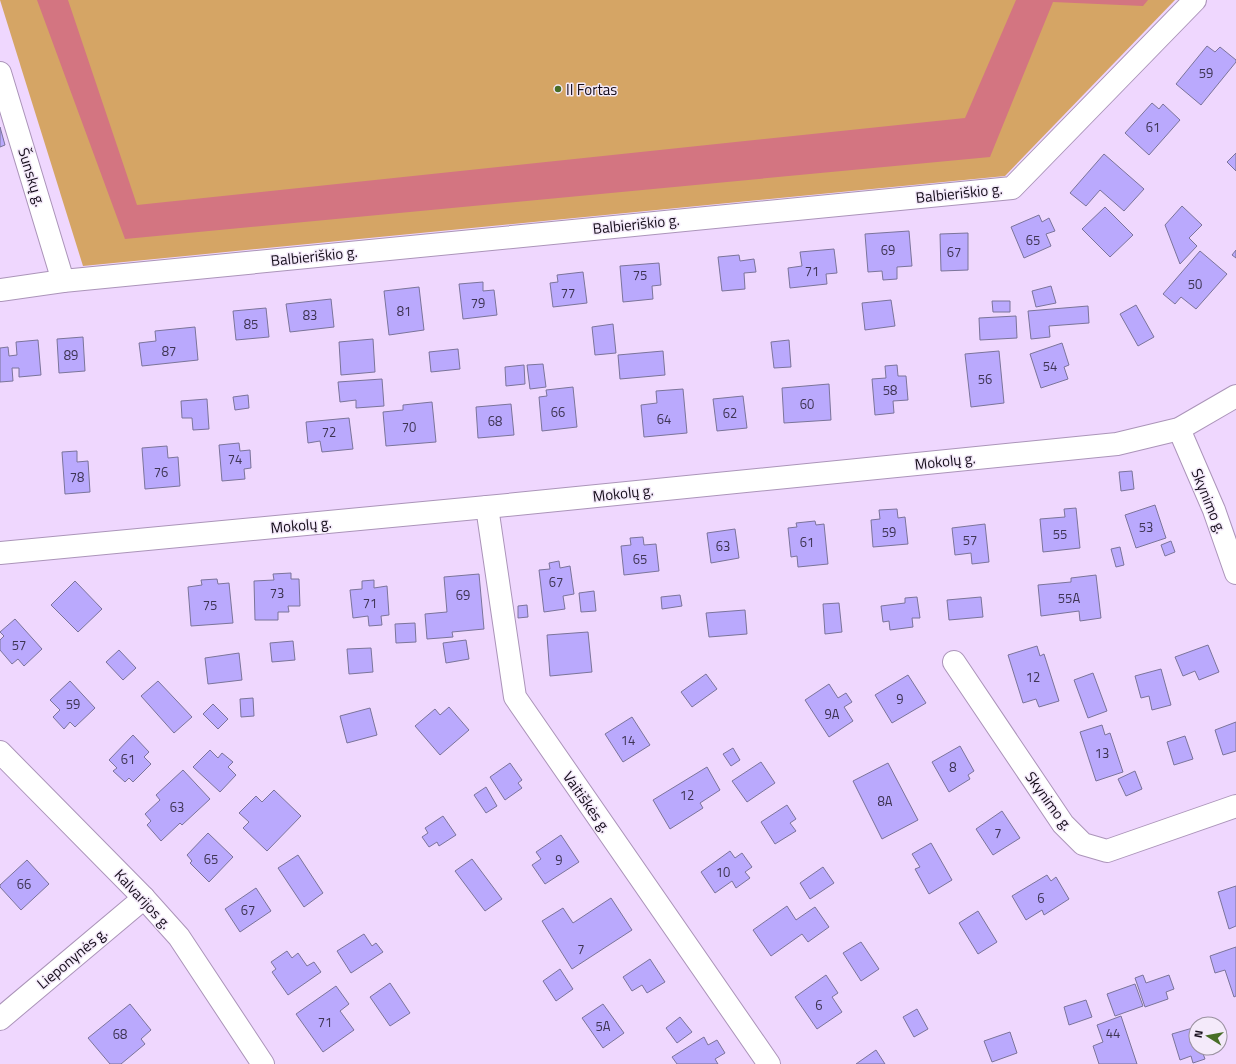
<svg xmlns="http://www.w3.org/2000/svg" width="1236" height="1064" font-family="'Titillium Web',sans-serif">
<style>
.green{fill:#d5a565}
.water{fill:#d37581}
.building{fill:#baa9fd;stroke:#7b749a}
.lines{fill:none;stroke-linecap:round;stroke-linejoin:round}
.minor-casing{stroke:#ab94b9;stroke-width:24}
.major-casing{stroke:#ab94b9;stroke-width:24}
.minor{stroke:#fff;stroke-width:22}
.major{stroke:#fff;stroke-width:22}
.poi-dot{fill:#486d27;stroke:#f4eafa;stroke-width:1.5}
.labels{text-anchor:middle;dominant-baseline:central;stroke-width:3;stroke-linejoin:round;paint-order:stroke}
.number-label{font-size:13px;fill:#3e3453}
.poi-label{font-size:15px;fill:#150d1a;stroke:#f4eafa;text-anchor:start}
.street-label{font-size:15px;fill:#150d1a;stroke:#f4eafa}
</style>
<rect width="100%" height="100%" fill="#efd7fe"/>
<polygon class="green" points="0,0 1175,0 1005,176 83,266"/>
<polygon class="water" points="37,0 68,0 137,205 965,118 1016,0 1148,0 1143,6 1053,2 990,157 125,239"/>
<g class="building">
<polygon points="1207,46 1215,52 1220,47 1236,60 1236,62 1201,105 1176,84"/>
<polygon points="1152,103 1159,109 1163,104 1180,120 1149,155 1125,133"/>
<polygon points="0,127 5,145 0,147"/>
<polygon points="1236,153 1236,171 1227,162"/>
<polygon points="1104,154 1144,189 1124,211 1100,190 1086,206 1070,193"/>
<polygon points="1182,206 1202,225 1189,238 1197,246 1180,264 1165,225"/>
<polygon points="1105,207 1133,235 1110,257 1082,229"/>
<polygon points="1039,215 1042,222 1049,218 1055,231 1046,234 1051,246 1024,258 1011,227"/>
<polygon points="909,231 912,266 897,267 897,279 883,280 882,271 868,272 865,234"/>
<polygon points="968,233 968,270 941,271 940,234"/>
<polygon points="834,249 837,273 826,274 827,284 790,288 788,268 802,266 800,252"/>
<polygon points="1236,250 1236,258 1232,255"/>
<polygon points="1200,251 1227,274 1196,309 1181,297 1175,304 1163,294"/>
<polygon points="739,255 740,261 754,259 756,272 744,273 745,289 722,291 718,257"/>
<polygon points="659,263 661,285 652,286 653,299 623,302 620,266"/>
<polygon points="583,272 587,303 553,307 550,283 558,282 557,275"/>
<polygon points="483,282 483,291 494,290 497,315 463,319 459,284"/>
<polygon points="1051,286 1056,303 1036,307 1032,291"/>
<polygon points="419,287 424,330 389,335 384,291"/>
<polygon points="331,299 334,327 290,332 286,304"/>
<polygon points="891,300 895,326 865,330 862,303"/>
<polygon points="992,301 1010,301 1010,312 993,312"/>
<polygon points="1136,305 1154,337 1138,346 1120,314"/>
<polygon points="1088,306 1089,323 1049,326 1050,337 1031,339 1028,311"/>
<polygon points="266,308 269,337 236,340 233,311"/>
<polygon points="1016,316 1017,338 980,340 979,318"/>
<polygon points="613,324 616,353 595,355 592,327"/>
<polygon points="195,327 198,360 142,366 139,343 156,341 155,331"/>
<polygon points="83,337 85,371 59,373 57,339"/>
<polygon points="373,339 375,372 341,375 339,342"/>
<polygon points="38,340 41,375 19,377 19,368 12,368 13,381 0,382 0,348 8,347 9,356 17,355 16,342"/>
<polygon points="789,340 791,367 774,368 771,342"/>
<polygon points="1062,343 1069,365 1064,367 1068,379 1041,388 1030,354"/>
<polygon points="458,349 460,369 431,372 429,352"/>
<polygon points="663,351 665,375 620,379 618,355"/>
<polygon points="999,351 1004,403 971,407 965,354"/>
<polygon points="543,364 546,387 530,389 527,365"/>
<polygon points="524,365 525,384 506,386 505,367"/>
<polygon points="897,365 898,376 906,376 908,400 893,401 894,413 875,415 872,379 886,378 885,366"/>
<polygon points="382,379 384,406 356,408 356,400 340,402 338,382"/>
<polygon points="829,384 831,420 784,423 782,388"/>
<polygon points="573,387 577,427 542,431 539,397 547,396 546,390"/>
<polygon points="683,389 687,433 644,437 641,405 657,403 656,391"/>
<polygon points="248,395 249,408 235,410 233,397"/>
<polygon points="743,396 747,428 717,431 713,399"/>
<polygon points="207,399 209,429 193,430 192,418 182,418 181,401"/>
<polygon points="432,402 436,442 386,446 383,412 403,410 403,405"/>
<polygon points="511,404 514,435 478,438 476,407"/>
<polygon points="349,418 353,449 322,452 320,441 308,443 306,422"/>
<polygon points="239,443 240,451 250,450 251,468 244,469 245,479 222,481 219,445"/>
<polygon points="167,446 168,458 178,457 180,486 145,489 142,448"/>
<polygon points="77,451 77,462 88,461 90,492 65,494 62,452"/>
<polygon points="1132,471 1134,489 1121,491 1119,472"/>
<polygon points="1155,505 1166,538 1136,548 1125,515"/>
<polygon points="1076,508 1080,548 1043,552 1040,519 1065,517 1064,509"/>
<polygon points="897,509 898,518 905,517 908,544 873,547 871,520 880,519 879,510"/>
<polygon points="815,521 816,525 824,524 828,564 798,567 797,556 791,557 788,528 797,527 796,523"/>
<polygon points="985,524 989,562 972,564 971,553 955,555 952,528"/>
<polygon points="735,529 739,558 711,563 707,533"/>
<polygon points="643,537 644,545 656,544 659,571 624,575 621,546 631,545 630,538"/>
<polygon points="1171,541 1175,552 1165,556 1161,545"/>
<polygon points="1120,547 1124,565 1116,567 1111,549"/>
<polygon points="559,561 560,568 570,566 574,594 563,596 565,609 544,612 539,570 550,569 549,563"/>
<polygon points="291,573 291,579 299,579 300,606 288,606 289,612 278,612 278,620 255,620 254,581 274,580 273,574"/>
<polygon points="479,574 484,629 452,632 453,637 427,639 425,614 447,612 444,577"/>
<polygon points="1096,575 1101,618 1080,621 1079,611 1041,616 1038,585 1071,582 1071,578"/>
<polygon points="217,579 218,584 229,583 233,623 191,626 188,587 202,585 201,580"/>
<polygon points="374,580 374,588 387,586 389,615 381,616 382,625 369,626 368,616 353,618 350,590 362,589 362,581"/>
<polygon points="75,581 102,609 78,632 51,605"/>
<polygon points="594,591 596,611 581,612 579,593"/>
<polygon points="680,595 682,606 662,609 661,597"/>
<polygon points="917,597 920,618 912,618 913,627 890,630 889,621 883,622 881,606 905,603 905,598"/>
<polygon points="981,597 983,617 949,620 947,600"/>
<polygon points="839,603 842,632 825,634 823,604"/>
<polygon points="527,605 528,617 518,618 518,606"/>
<polygon points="745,610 747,634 709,637 706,613"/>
<polygon points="15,619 42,649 24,666 18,659 12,664 0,650 0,640 4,636 0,632"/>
<polygon points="415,623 416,642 396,643 395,624"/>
<polygon points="588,632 592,672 550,676 547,635"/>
<polygon points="466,640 469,659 446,663 443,643"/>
<polygon points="293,641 295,660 272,662 270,643"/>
<polygon points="1208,645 1219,672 1199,680 1195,671 1183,676 1175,657"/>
<polygon points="1037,646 1040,656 1044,654 1059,701 1039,707 1036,699 1023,703 1008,655"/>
<polygon points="371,648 373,672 349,674 347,649"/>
<polygon points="119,650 136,668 123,680 106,662"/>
<polygon points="239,653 242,680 208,684 205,658"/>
<polygon points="1161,669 1171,705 1152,710 1149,696 1141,698 1135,676"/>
<polygon points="1093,673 1107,711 1088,718 1074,680"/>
<polygon points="706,674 717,689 692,707 681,692"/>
<polygon points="908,675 926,703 892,723 875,695"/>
<polygon points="70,681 95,708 75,727 70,722 64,729 53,717 60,710 50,700"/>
<polygon points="158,681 192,717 174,733 141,696"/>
<polygon points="829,684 838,698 846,693 852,702 844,707 853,721 829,737 805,700"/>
<polygon points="253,698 254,716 241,717 240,699"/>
<polygon points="213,704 228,719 218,729 203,714"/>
<polygon points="449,707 469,730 440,755 415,726 435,709 440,715"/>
<polygon points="370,708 377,735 347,743 340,716"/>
<polygon points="632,717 650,745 623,762 605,734"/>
<polygon points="1236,722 1236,751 1223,755 1215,730"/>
<polygon points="1102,725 1105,735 1110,733 1123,772 1096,781 1080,732"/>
<polygon points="133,735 149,752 144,757 151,764 133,782 129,778 125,782 113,771 117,768 109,760"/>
<polygon points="1185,736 1193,759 1174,765 1167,742"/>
<polygon points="960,746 974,771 968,775 970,779 949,792 932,762"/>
<polygon points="733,748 740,760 731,766 723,754"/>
<polygon points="210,750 218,758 222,753 233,762 228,767 236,775 220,792 193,767"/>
<polygon points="761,762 775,783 747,802 732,781"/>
<polygon points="510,763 522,780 518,783 522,788 505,800 490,777"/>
<polygon points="888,763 918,820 882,839 853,781"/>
<polygon points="707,767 720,790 700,803 703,808 670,829 653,800"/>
<polygon points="183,770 210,799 182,825 180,823 161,841 147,825 151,821 145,814 160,800 156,795"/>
<polygon points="1135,771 1142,789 1126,796 1118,779"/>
<polygon points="486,787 497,806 486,813 474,795"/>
<polygon points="274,790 301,816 267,851 243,828 249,822 239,813 256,796 262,802"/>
<polygon points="787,805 796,819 790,823 796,831 775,844 761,822"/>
<polygon points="1002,811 1020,838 993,855 976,829"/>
<polygon points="443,816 456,835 439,846 437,842 429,847 422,837 428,833 425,828"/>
<polygon points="208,833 233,857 209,882 190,863 192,861 187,855"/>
<polygon points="561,835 579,862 545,884 532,865 541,859 536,852"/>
<polygon points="931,843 952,880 929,894 915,869 920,867 912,854"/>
<polygon points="730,851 735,858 742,853 752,867 745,872 750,878 736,888 732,881 715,893 701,872"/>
<polygon points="298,855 323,893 304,907 278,868"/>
<polygon points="472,859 502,899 485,911 455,871"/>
<polygon points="27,860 49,884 21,910 0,887 0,885"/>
<polygon points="823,867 834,883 810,899 800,883"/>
<polygon points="1047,875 1051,881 1056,877 1069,899 1044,915 1042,910 1026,920 1012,896"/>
<polygon points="1236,886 1236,926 1229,929 1218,892"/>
<polygon points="256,888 271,911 240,932 225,909"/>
<polygon points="611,898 632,930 572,969 542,921 563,908 573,923"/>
<polygon points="787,906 796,920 815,907 829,927 808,942 802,934 771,956 753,930"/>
<polygon points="978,911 997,942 978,954 959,923"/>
<polygon points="364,934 372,946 376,943 383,952 351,973 337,951"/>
<polygon points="861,942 879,969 861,981 843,953"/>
<polygon points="1236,947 1236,996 1234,997 1225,970 1215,973 1210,956"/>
<polygon points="287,951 292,958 298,953 307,966 314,962 321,972 288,995 272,972 276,969 271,962"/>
<polygon points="650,959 665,982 647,993 642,985 632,991 623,977"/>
<polygon points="560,969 573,989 556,1001 543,981"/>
<polygon points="826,975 838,993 832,997 842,1012 817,1029 795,997"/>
<polygon points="1143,975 1146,983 1169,975 1174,989 1166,992 1168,999 1145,1007 1135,978"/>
<polygon points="390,983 410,1013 390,1026 370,997"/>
<polygon points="1135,984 1143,1006 1115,1016 1107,994"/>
<polygon points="336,986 349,1004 340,1011 354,1030 323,1052 296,1014"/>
<polygon points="1086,1000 1092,1017 1069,1025 1064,1007"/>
<polygon points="130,1004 151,1030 141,1039 145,1044 121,1064 110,1064 88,1038"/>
<polygon points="603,1004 624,1033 603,1048 582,1018"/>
<polygon points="917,1009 928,1029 914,1037 903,1017"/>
<polygon points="1121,1016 1137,1064 1099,1064 1093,1046 1103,1042 1097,1025"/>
<polygon points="680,1017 692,1032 677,1043 666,1028"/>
<polygon points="1196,1027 1196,1048 1210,1048 1202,1051 1205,1059 1193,1063 1191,1056 1180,1060 1172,1034"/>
<polygon points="1010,1032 1017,1053 992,1062 984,1041"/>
<polygon points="704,1037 708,1045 717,1040 725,1053 715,1059 718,1064 677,1064 672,1057"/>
<polygon points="876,1050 885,1064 856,1064"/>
</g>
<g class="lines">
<defs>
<g id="minor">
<polyline points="0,73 63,281"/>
<polyline points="0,290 63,281 1012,188 1195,0"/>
<polyline points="1179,429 1214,510 1236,573"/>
<polyline points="487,507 515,697 769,1064"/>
<polyline points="0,553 487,507 1117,444 1179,429 1236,396"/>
<polyline points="954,662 1063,824 1083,844 1107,851 1236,806"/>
<polyline points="0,1019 144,898"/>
</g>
<polyline id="major" points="0,752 144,898 179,937 263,1064"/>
</defs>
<use href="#minor" class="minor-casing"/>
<use href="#major" class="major-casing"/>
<use href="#minor" class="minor"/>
<use href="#major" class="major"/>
</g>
<circle class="poi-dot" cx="558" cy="89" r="4"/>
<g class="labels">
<g class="number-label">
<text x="1206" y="73">59</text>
<text x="1153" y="127">61</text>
<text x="1033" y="240">65</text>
<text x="888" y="250">69</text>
<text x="954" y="252">67</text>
<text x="812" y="271">71</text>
<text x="640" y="275">75</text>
<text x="1195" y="284">50</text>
<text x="568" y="293">77</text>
<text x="478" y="303">79</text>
<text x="404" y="311">81</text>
<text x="310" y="315">83</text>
<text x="251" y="324">85</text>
<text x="169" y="351">87</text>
<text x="71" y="355">89</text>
<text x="1050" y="366">54</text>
<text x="985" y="379">56</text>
<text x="890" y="390">58</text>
<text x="807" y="404">60</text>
<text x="558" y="412">66</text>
<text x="730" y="413">62</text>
<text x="664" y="419">64</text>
<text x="495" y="421">68</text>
<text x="409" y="427">70</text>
<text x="329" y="432">72</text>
<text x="235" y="459">74</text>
<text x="161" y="472">76</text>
<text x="77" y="477">78</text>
<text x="1146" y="527">53</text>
<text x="889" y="532">59</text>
<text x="1060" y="534">55</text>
<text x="970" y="540">57</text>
<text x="807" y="542">61</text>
<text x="723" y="546">63</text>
<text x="640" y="559">65</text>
<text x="556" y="582">67</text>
<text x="277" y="593">73</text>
<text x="463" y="595">69</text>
<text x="1069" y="598">55A</text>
<text x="370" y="603">71</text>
<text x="210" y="605">75</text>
<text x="19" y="645">57</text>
<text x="1033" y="677">12</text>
<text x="900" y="699">9</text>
<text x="73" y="704">59</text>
<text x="832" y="714">9A</text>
<text x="628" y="740">14</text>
<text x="1102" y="753">13</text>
<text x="128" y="759">61</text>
<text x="953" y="767">8</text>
<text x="687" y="795">12</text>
<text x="885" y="801">8A</text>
<text x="177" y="807">63</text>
<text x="998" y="833">7</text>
<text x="211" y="859">65</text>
<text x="559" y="860">9</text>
<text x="723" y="872">10</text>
<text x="24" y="884">66</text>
<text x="1041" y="898">6</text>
<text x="248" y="910">67</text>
<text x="581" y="949">7</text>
<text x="819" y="1005">6</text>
<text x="325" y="1022">71</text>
<text x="603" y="1026">5A</text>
<text x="1113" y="1033">44</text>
<text x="120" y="1034">68</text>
</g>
<g class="poi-label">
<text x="566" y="89">II Fortas</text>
</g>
<g class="street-label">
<text transform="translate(32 177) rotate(73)">Šunskų g.</text>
<text transform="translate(959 193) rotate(-6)">Balbieriškio g.</text>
<text transform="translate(636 224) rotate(-6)">Balbieriškio g.</text>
<text transform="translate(314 256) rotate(-6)">Balbieriškio g.</text>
<text transform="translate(945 461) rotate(-6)">Mokolų g.</text>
<text transform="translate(623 493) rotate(-6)">Mokolų g.</text>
<text transform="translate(1209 501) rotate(68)">Skynimo g.</text>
<text transform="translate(301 525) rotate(-5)">Mokolų g.</text>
<text transform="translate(1049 801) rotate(54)">Skynimo g.</text>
<text transform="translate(587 802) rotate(55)">Vaitiškės g.</text>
<text transform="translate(143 899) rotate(47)">Kalvarijos g.</text>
<text transform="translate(72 958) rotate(-40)">Lieponynės g.</text>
</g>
</g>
<g transform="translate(1208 1036) rotate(281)"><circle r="19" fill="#f4eafa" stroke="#9b92a0"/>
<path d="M0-3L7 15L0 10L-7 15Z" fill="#486d27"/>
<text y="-6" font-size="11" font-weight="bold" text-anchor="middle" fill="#150d1a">N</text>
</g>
</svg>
